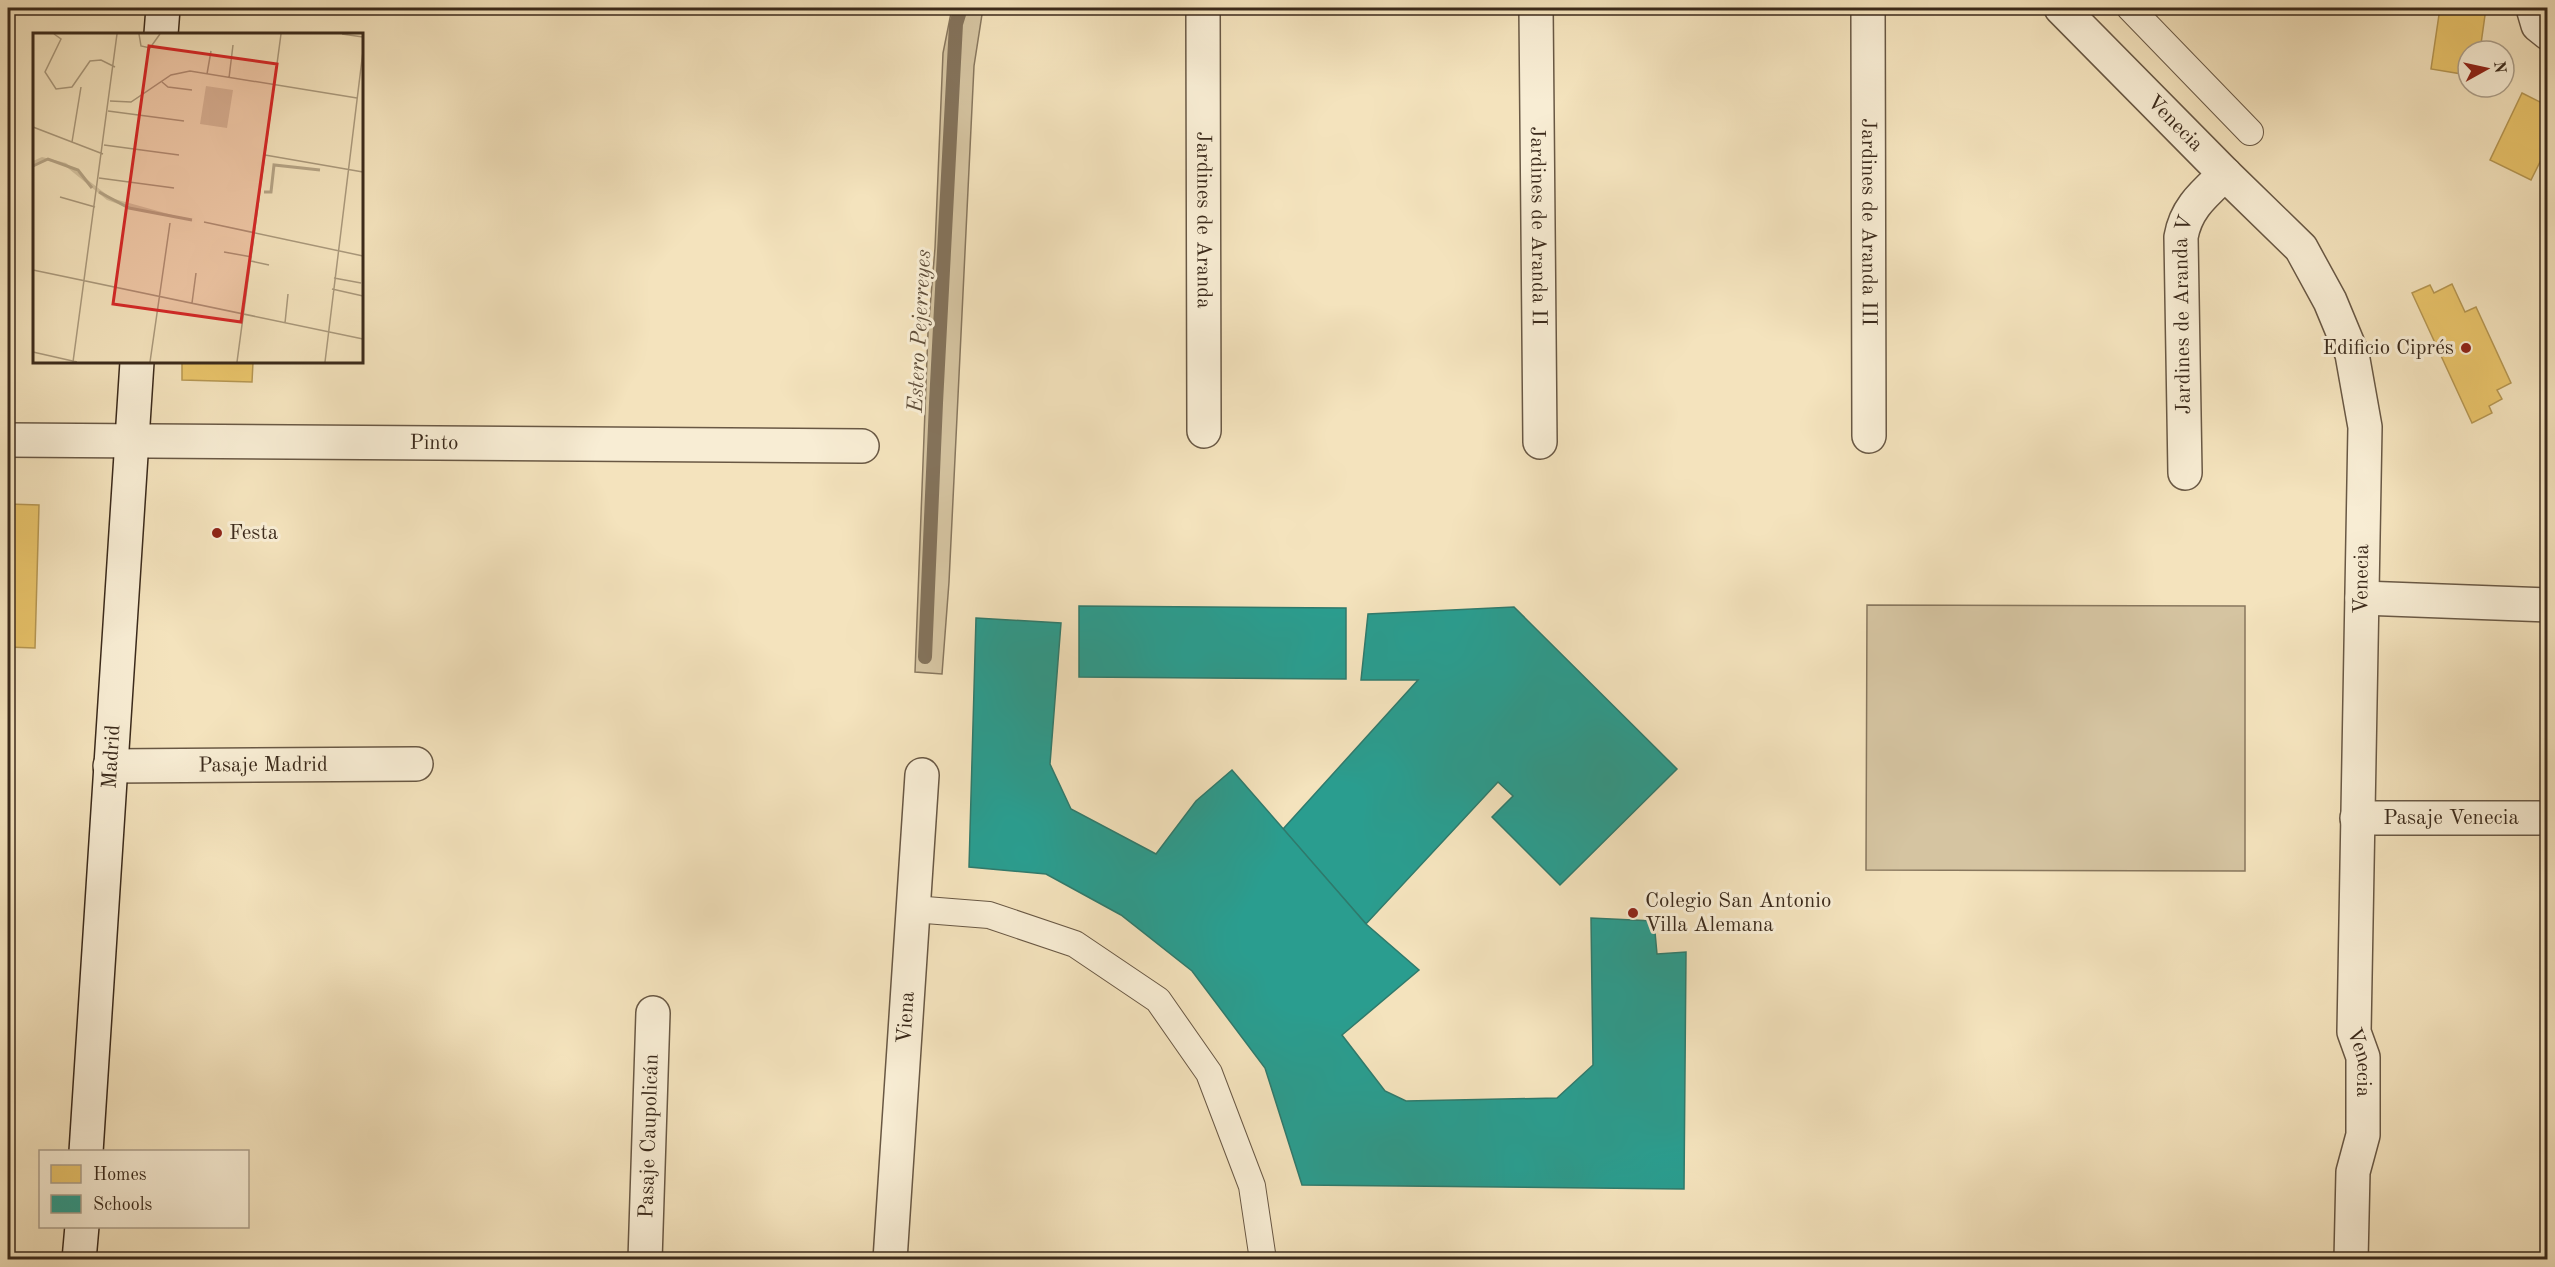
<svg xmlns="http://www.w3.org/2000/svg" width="2555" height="1267" font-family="'Old Standard TT',serif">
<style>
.green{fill:#d5c4a1;stroke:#88775e;stroke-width:1.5}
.homes{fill:#e9c46a;stroke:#b59652;stroke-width:1.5}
.schools{fill:#2a9d8f;stroke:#2f7a6c;stroke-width:1.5}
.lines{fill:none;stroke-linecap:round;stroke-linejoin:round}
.stream{stroke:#84735b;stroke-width:14}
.lane-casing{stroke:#695844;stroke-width:28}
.street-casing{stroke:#695844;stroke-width:36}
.secondary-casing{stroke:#3b2a1b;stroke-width:36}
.lane{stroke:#f8edd4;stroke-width:26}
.street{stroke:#f8edd4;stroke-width:33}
.secondary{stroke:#f8edd4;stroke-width:33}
.poi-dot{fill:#8f2418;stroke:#f8edd4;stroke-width:2}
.labels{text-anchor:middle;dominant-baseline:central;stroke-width:6;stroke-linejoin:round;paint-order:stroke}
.street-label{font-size:21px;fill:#3b2a1b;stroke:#f8edd4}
.poi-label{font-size:21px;fill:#3b2a1b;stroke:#f8edd4;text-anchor:start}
.water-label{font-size:22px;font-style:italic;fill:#604f3b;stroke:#f8edd4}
.inset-river{fill:none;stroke:#b5a486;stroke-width:3}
.inset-road{fill:none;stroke:#aa997c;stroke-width:1.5}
.view{fill:#d62828;fill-opacity:0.15;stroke:#d62828;stroke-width:3}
.inset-edge{fill:none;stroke:#3b2a1b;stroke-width:3}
</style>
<rect width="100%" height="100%" fill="#f4e3bd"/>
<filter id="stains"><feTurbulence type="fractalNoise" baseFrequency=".00333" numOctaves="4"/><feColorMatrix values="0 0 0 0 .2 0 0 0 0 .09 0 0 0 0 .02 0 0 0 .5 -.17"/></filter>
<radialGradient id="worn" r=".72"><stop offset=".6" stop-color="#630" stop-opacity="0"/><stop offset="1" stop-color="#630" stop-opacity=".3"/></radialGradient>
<g class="green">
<polygon points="952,8 983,8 974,66 949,582 942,674 915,672 928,332 935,248 943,53"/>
<polygon points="1867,605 2245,606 2245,871 1866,870"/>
</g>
<g class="homes">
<polygon points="2440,8 2486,8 2480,51 2468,51 2468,75 2431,69"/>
<polygon points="2522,93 2548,106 2548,146 2531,180 2490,160"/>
<polygon points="2452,284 2465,312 2476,307 2511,383 2497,390 2502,399 2489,406 2492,413 2472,423 2412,293 2430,285 2434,293"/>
<polygon points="182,362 253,362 252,382 182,380"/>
<polygon points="8,504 39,505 35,648 8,647"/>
</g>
<g class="schools">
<polygon points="1079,606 1346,608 1346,679 1079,677"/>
<polygon points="1514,607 1677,769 1560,885 1492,817 1513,796 1498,782 1366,924 1283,829 1418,680 1361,680 1368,614"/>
<polygon points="976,618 1061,623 1050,764 1071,809 1156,854 1196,801 1232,770 1366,924 1419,970 1342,1035 1385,1091 1406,1101 1557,1098 1593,1065 1591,918 1654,921 1657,954 1686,952 1684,1189 1302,1185 1265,1068 1192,971 1121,915 1046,874 969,867"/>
</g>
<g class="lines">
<polyline class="stream" points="925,657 936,403 956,24 961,8"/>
<defs>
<g id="lane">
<polyline points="2130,8 2250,132"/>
<polyline points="913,909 989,915 1075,944 1158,1000 1209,1073 1252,1186 1263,1260"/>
</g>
<g id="street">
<path id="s1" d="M1203 8 1204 431"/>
<path id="s2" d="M1536 8 1540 442"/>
<path id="s3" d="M1868 8 1869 436"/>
<path id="s4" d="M2061 8 2225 174 2301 248 2330 301 2352 354 2365 427 2354 1032 2363 1057V1135L2353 1172 2351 1260"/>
<polyline points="2533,8 2538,25 2548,33"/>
<path id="s5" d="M8 440 862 446"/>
<path id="s6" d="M2185 473 2181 237C2186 208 2204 194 2225 174"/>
<polyline points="2362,598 2548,605"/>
<path id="s7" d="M110 766 416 764"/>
<path id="s8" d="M2357 818H2548"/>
<path id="s9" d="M645 1260 653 1013"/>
<path id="s10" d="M890 1260 922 775"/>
</g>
<g id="secondary">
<polyline points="161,34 163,8"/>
<path id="s11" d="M86 1152 137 362"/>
<polyline points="79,1260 82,1226"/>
</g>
</defs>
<use href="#lane" class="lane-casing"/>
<use href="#street" class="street-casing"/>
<use href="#secondary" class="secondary-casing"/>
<use href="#lane" class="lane"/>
<use href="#street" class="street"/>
<use href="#secondary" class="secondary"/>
</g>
<g class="poi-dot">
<circle cx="2466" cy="348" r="6"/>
<circle cx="217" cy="533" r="6"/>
<circle cx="1633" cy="913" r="6"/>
</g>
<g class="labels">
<g class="street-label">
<text stroke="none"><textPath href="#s4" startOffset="162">Venecia</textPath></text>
<text stroke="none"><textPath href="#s1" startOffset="212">Jardines de Aranda</textPath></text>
<text stroke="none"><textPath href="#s3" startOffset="214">Jardines de Aranda III</textPath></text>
<text stroke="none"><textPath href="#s2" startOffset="218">Jardines de Aranda II</textPath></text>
<text stroke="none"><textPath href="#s6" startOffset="158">Jardines de Aranda V</textPath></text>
<text stroke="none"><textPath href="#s5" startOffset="426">Pinto</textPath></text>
<text transform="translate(2362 579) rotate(-89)">Venecia</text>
<text stroke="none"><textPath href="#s11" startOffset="396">Madrid</textPath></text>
<text stroke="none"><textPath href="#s7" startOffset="153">Pasaje Madrid</textPath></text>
<text stroke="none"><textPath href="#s8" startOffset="94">Pasaje Venecia</textPath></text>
<text stroke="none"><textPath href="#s10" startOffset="243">Viena</textPath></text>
<text stroke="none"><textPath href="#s4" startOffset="1168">Venecia</textPath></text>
<text stroke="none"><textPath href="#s9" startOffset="124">Pasaje Caupolicán</textPath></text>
</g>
<g class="poi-label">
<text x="2454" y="348" text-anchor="end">Edificio Ciprés</text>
<text x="229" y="533">Festa</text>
<text x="1645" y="901">Colegio San Antonio<tspan x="1645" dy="24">Villa Alemana</tspan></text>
</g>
<g class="water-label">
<text transform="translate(920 331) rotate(-87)">Estero Pejerreyes</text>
</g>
</g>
<g transform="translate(33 33)">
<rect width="330" height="330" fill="#f4e3bd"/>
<path d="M173 53 200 57 194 95 167 91ZM9 124 33 130 78 165 161 188 99 176 74 167 30 131 11 127 0 132V128Z" fill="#d5c4a1"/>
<path class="inset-river" d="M0 133 15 126 45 137 59 155M66 159 96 175 159 187M231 159H238L241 132 287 137"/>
<path class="inset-road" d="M21 1 28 6 12 39 23 56 39 54 57 28 68 27 82 34M106 1 108 13 117 15 127 1M309 1 330 4M174 41 178 18M196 45 200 12M129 49 135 54 159 57M77 68 98 69 138 42 157 38 324 65M75 78 151 88M0 94 70 121M39 109 48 54M71 112 146 122M232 122 330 139M66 145 141 155M27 164 62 174M171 189 330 223M191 219 219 224M218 228 236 232M0 237 330 306M301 245 328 250M299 256 330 263M159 270 163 240M252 290 255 261M0 319 44 329M40 329 84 1M117 329 137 190M204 329 248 1M292 329 330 18"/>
<path class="view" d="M116 13 244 31 208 289 80 271Z"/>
<rect width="330" height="330" class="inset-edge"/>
</g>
<rect width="2555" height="1267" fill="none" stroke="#f4e3bd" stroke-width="30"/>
<rect x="9" y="9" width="2537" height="1249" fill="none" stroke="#3b2a1b" stroke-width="3"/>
<rect x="15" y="15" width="2525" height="1237" fill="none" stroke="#3b2a1b" stroke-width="1.5"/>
<rect x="39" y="1150" width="210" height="78" fill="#f8edd4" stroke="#ac9f8a" stroke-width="1.5"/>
<rect x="51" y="1165" width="30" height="18" fill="#e9c46a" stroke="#ac9f8a" stroke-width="1.5"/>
<text x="93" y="1180" font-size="18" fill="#3b2a1b">Homes</text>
<rect x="51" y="1195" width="30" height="18" fill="#2a9d8f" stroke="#ac9f8a" stroke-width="1.5"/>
<text x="93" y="1210" font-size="18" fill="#3b2a1b">Schools</text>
<g transform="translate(2486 69) rotate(82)"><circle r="28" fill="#f8edd4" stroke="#ac9f8a" stroke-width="1.5"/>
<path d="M0-4.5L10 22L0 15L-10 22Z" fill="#8f2418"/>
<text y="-9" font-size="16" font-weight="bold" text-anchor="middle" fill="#3b2a1b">N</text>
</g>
<rect width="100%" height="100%" filter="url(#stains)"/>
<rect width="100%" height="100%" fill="url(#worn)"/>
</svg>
